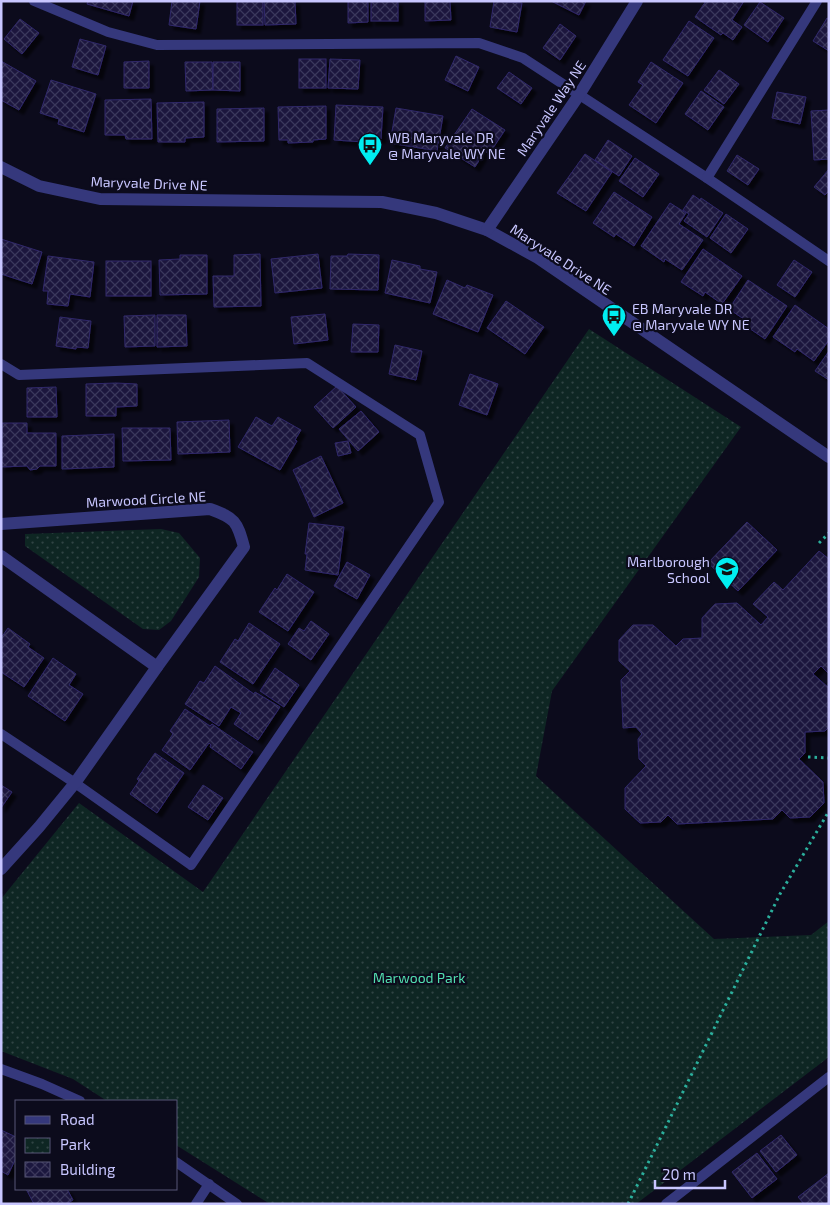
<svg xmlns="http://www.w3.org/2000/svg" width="830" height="1205" font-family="'Exo 2',sans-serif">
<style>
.park{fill:url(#park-dots)}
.building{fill:url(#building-cross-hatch);stroke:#30286a;filter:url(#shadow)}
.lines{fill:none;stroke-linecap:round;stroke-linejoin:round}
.path{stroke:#2baf9c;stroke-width:3;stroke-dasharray:2.5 4;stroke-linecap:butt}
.lane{stroke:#35387c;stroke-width:10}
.street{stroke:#35387c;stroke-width:12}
.labels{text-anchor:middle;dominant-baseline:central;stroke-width:4.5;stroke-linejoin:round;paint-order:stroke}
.street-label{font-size:14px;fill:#c8c6ff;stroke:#0c0b1c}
.poi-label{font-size:14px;fill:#c8c6ff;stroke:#0c0b1c;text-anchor:start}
.park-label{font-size:14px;fill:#52dfb0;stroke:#0c0b1c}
</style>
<defs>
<pattern id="park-dots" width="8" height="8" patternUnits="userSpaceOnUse" patternTransform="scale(1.25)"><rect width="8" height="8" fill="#0e2623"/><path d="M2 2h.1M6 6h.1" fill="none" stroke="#304444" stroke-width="1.8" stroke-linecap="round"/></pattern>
<pattern id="building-cross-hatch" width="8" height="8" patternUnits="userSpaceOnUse" patternTransform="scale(1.25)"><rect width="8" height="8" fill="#1b173e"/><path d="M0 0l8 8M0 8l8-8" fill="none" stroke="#3b375b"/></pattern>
<filter id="shadow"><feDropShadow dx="4.5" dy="4.5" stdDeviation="1" flood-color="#0009"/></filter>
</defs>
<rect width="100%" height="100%" fill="#0c0b1c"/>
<g class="park">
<polygon points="589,329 741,427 552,691 536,776 714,939 811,935 829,921 829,1057 636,1204 270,1204 176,1145 176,1101 107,1101 73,1079 1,1051 1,899 79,803 203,892"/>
<polygon points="161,529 179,533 200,558 199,577 171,621 159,630 143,629 25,546 25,534"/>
</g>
<g class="building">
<polygon points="88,1 133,1 129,16 87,4"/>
<polygon points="172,1 200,1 196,29 169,25"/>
<rect x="237" y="1" width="26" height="24"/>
<polygon points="264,1 295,1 296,24 265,25"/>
<polygon points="348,1 368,1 368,22 348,23"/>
<rect x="371" y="1" width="27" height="20"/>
<polygon points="425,1 450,1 451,20 425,21"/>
<polygon points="494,1 522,3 517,32 490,27"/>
<polygon points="551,1 586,1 579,15"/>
<polygon points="706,1 744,1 732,20 742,27 733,40 723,33 721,35 695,17"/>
<polygon points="760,2 784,18 768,42 744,25"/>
<polygon points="827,18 829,19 829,51 813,41"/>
<polygon points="20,19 39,33 22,54 4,39"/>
<polygon points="689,21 714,38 688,76 663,60"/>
<polygon points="560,24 576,36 560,60 543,48"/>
<polygon points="80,39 106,46 98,75 72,67"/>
<polygon points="456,56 479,67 468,91 445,80"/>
<rect x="299" y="59" width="27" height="29"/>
<polygon points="330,59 360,60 358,89 328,88"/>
<polygon points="1,61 36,81 19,110 1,100"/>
<polygon points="149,61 149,88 124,88 124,62"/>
<polygon points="185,62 212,62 213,90 186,91"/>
<polygon points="213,62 240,62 240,91 213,90"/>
<polygon points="651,62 683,83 656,123 629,105 643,85 638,82"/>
<polygon points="719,70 739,84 724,104 704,90"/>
<polygon points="509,72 532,88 521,104 497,88"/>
<polygon points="51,80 96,94 84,132 58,124 59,119 40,113"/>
<polygon points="701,91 724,107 708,130 685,114"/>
<polygon points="777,92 806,97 800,124 772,118"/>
<polygon points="151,99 152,139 126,139 125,135 105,135 105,100"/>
<polygon points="204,102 204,137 185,138 185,142 158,142 157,103"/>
<polygon points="336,105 383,107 381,139 364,139 364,142 334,140"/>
<polygon points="326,106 326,139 313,140 313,142 288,143 288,140 279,140 278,107"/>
<polygon points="264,108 264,141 217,142 217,109"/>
<polygon points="396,108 443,116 437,151 390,143"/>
<polygon points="472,109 505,130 489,154 485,151 475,167 445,148"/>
<polygon points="829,110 829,159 814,160 811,111"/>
<polygon points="608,140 632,156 619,176 595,160"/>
<polygon points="585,154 612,172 586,211 557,193"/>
<polygon points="737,155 759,169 748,185 727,171"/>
<polygon points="635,158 659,174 643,197 619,181"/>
<polygon points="829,169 829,191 825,195 814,187"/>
<polygon points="614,192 652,217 634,246 616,234 614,237 593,223"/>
<polygon points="693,195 700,200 701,198 723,213 707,237 684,221 689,214 683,210"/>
<polygon points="670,203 686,213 679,224 703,240 682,270 665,259 664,262 641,246"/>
<polygon points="726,214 748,229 731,253 710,238"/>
<polygon points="1,239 42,252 32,284 1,274"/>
<polygon points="703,249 742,276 722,304 705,292 703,296 681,282"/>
<polygon points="260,254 261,306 214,307 213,276 234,276 234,255"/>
<polygon points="318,254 322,288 275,293 271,259"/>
<polygon points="348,254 379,255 378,290 330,289 331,256 347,256"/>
<polygon points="180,255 207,255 207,294 160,295 159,260 180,259"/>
<polygon points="48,256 94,262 90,297 70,294 68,306 47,304 48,291 43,291"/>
<polygon points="392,260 420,266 420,269 437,272 430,303 385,293"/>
<polygon points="794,260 812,272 795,297 777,285"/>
<rect x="106" y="261" width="45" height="35"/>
<polygon points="447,280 465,288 467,285 493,295 478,332 433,314"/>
<polygon points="748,280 787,306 765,339 743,324 745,320 729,309"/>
<polygon points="506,301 544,327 525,354 487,328"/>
<polygon points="795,305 829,329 829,340 814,361 797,349 795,352 773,337"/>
<polygon points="325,314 328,340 294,344 291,317"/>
<polygon points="155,315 155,346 125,347 124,316"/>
<polygon points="157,315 186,315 187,346 157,347"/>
<polygon points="60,317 91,321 88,348 76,347 76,349 56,346"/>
<polygon points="353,324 379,325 378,352 351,352"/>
<polygon points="395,345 422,351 416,380 389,374"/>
<polygon points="829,351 829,380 815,371"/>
<polygon points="470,374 498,384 487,415 459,405"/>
<polygon points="116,383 137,384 137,406 116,407 116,416 86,416 86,384"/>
<polygon points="337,386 356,407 333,428 314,407"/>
<polygon points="56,387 57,417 27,417 27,388"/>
<polygon points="361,411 379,432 358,451 339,429"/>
<polygon points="256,417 272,426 278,417 301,430 295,440 297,441 280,470 238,447"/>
<polygon points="229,420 230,452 178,454 177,422"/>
<polygon points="2,423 27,423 27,433 56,433 56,466 40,466 37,469 30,470 27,466 1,467"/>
<polygon points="122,428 170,428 171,460 123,461"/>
<polygon points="114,434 114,467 62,469 62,436"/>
<polygon points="348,441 351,453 338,456 335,443"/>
<polygon points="321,456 343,503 314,517 293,470"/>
<polygon points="747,522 777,550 738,591 708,563"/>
<polygon points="309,523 344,527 338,575 305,570 307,554 305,554"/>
<polygon points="819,551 829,559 829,674 821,666 813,674 829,688 829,727 825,731 805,732 805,753 799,759 823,782 824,803 810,817 790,818 782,810 773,819 677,824 668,815 661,822 640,823 625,809 625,788 646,766 639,759 638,739 642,734 636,727 623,728 621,680 630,671 619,661 619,640 633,625 653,625 676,646 683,639 702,638 702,618 715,604 737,603 761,625 768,617 753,604 774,582 783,590"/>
<polygon points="347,562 370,575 357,599 334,586"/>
<polygon points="287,574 314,592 288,631 259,612 275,588 277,590"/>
<polygon points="311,621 329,634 311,660 288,644 299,628 304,631"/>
<polygon points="249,623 280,644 253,684 220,662 235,639 238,641"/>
<polygon points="8,628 30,644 28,647 44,658 24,687 1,672 1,638"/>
<polygon points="53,658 76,674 69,685 83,694 65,721 28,696"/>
<polygon points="215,666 254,694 255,692 280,707 258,740 234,724 241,713 231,707 219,726 185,704 200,681 204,683"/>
<polygon points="275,668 299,685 284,707 260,691"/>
<polygon points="185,709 210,726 212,724 253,752 241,769 210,747 211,745 209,743 190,770 162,750 173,734 170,731"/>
<polygon points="155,753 184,773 157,813 130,794 139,781 137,779"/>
<polygon points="1,785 12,792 1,808"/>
<polygon points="203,785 223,798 208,820 188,807"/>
<polygon points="1,1130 16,1137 16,1158 8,1175 1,1171"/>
<polygon points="781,1135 797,1155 776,1172 760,1151"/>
<polygon points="757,1153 777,1179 752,1198 732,1172"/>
<polygon points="829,1173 829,1204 804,1204 798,1197"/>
<polygon points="26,1189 67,1189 73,1200 66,1204 34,1204"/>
</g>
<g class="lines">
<g class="path">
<polyline points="819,543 829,533"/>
<polyline points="808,757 829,758"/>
<polyline points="628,1204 780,894 829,811"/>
</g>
<g class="lane">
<polyline points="34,1 108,32 157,45 479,43 523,58 707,178 829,261"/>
<polyline points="707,178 817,1"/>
<polyline points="1,364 19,375 307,363 420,435 439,502 191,865 75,783 1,734"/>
<polyline points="1,1069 42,1084 80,1101"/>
<polyline points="176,1162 237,1204"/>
<polyline points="196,1204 209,1184"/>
<polyline points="666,1204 829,1077"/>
</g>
<g class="street">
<polyline points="1,167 39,186 100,199 382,202 436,213 487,230 538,258 829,457"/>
<polyline points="487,230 579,95 637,1"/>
<path d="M1 524 210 509C235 518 237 521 244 547L157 667"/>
<polyline points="1,556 157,667 75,783 39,827 1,869"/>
</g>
</g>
<defs>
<symbol id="bus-pin" viewBox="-11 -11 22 30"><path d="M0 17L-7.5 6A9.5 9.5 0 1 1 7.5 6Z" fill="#00eef1" stroke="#0c0b1c"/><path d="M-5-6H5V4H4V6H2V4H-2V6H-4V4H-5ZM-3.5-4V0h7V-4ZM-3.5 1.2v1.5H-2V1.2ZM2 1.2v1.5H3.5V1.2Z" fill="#111"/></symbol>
<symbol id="school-pin" viewBox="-11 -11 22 30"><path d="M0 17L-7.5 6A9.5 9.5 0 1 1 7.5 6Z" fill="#00eef1" stroke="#0c0b1c"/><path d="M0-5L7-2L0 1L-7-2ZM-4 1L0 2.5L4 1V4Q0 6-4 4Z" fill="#111"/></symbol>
</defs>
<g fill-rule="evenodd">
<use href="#bus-pin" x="356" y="131" width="28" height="38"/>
<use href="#bus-pin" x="600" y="302" width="28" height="38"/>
<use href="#school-pin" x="713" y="555" width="28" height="38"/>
</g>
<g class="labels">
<g class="street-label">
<text transform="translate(551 108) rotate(-56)">Maryvale Way NE</text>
<text transform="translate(149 183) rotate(2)">Maryvale Drive NE</text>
<text transform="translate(561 259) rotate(33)">Maryvale Drive NE</text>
<text transform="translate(146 499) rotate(-3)">Marwood Circle NE</text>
</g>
<g class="poi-label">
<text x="388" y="137">WB Maryvale DR<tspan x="388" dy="16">@ Maryvale WY NE</tspan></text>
<text x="632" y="308">EB Maryvale DR<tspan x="632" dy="16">@ Maryvale WY NE</tspan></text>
<text x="710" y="561" text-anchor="end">Marlborough<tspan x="710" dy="16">School</tspan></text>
</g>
<g class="park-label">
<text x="419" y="977">Marwood Park</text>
</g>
</g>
<rect width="830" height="1205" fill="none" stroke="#c8c6ff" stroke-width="5"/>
<rect x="15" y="1100" width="162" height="90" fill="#0c0b1c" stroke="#575677"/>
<rect x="25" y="1116" width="25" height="8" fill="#35387c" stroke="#575677"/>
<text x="60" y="1125" font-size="15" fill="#c8c6ff">Road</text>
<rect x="25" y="1138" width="25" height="15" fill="url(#park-dots)" stroke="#575677"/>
<text x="60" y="1150" font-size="15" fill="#c8c6ff">Park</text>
<rect x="25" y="1162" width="25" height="15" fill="url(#building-cross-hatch)" stroke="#575677"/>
<text x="60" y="1175" font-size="15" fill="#c8c6ff">Building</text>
<path d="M655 1180v8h70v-8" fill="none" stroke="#c8c6ff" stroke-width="2.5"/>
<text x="662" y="1180" font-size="15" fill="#c8c6ff" stroke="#0c0b1c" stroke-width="4" paint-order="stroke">20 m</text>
</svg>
